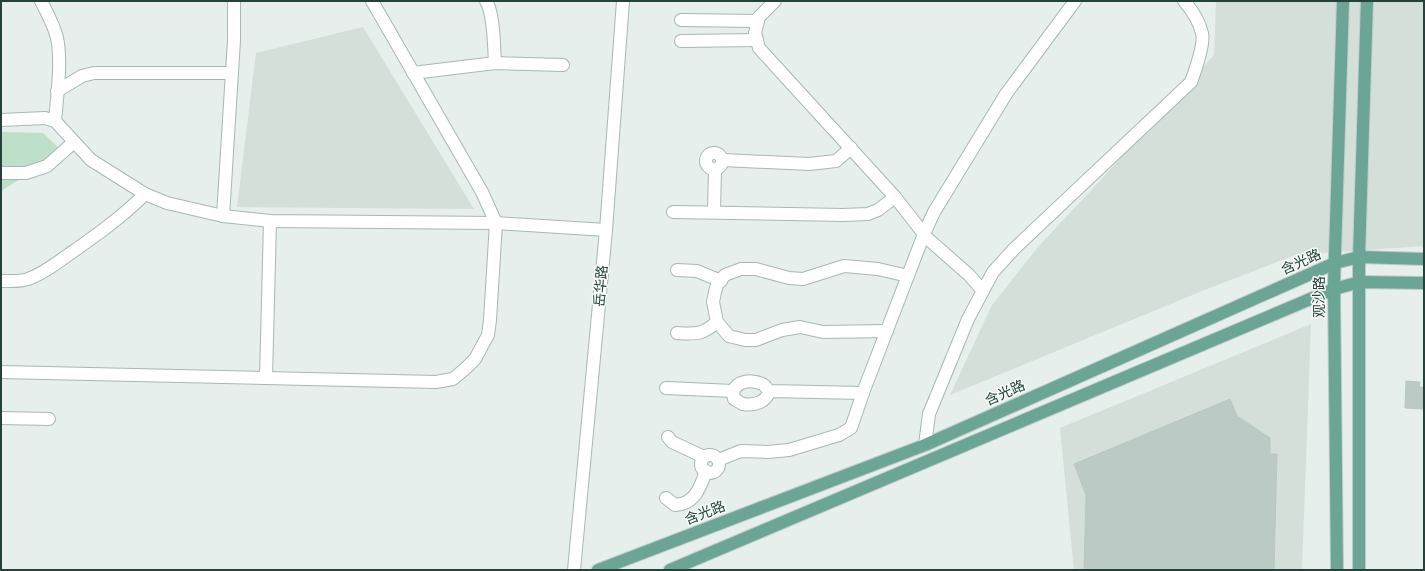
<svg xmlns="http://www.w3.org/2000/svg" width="1425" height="571" font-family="'Fira Sans','Noto Sans SC',sans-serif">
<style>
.built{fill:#d4dfda}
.green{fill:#bfe0c8}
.building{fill:#bbcac4;stroke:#b8c9c2}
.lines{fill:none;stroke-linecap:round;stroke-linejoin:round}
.minor-casing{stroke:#a8b8b2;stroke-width:14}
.major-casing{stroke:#c2cac8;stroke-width:14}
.minor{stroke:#fff;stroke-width:12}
.major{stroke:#6aa596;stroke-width:12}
.labels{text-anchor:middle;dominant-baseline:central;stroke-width:3;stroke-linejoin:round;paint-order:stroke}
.street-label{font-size:14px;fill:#24423a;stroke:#f7fbf9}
</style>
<rect width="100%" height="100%" fill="#e6efeb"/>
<g class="built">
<polygon points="1216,1 1424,1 1424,246 1295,255 1207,289 950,395 992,305 1038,247 1097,184 1214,55"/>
<polygon points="363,27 474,209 237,207 256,53"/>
<polygon points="1311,324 1302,570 1074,570 1060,428"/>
</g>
<polygon class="green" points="1,132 43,133 63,152 1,191"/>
<g class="building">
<polygon points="1406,381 1420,382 1419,387 1424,387 1424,409 1405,408"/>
<polygon points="1230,399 1237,416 1270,438 1270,454 1277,454 1274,570 1084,570 1086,495 1074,464"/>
</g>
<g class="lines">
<defs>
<g id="minor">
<path d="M41 1C47 13 54 25 57 38 62 60 57 98 55 121"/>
<path d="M486 1C494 13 494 47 495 63"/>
<polyline points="775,1 759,17 755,33 759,48 895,197 927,238 969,275 983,291"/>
<polyline points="681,20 758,21"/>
<polyline points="681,41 757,40"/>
<polyline points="413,73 495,63 563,65"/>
<polyline points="57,91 82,76 94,73 232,73"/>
<polyline points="1,120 45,118 55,121 91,160 145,194 167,203 223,216 270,221 496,223 606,230"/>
<circle cx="714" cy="161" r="8"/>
<polyline points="723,160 809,164 836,161 851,148"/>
<polyline points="1,173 26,173 47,166 74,142"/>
<polyline points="673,212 843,215 868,214 878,210 895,197"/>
<polyline points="714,212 715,170"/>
<polyline points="223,216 234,40 234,1"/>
<polyline points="677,270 697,271 721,281"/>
<path d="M1 281C10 281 20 282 28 279 43 274 55 264 68 255 95 236 121 218 145 194"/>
<polyline points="887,331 823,332 800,327 782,330 756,340 745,340 729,336 717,322 713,302 715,292 717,285 725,275 741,269 756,269 789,278 803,279 844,266 878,269 908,276"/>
<path d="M677 333C696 334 702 335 717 322"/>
<polyline points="1,372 436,382 453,379 466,368 475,359 488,335 490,320 496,223 482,192 372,1"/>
<polyline points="266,378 270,221"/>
<polyline points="666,388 733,391"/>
<path d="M769 391C767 402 754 406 743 404 740 403 737 400 734 399 729 382 750 378 762 384 765 385 767 389 769 391L863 393"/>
<polyline points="1,418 49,419"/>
<polyline points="668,437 672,442 704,457"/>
<path d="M925 445 929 414 968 319 993 272 1014 249 1191 82C1195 71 1205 44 1202 33 1199 21 1192 10 1184 1"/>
<circle cx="710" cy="464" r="9"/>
<polyline points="718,460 741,451 768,452 789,450 839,435 851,428 864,390 924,234 934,212 1006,94 1075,1"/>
<path d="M666 498 675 505C695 504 700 488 706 471"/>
<polyline points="574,570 606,230 623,1"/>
</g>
<g id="major">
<polyline points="598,570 925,445 1335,263 1359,257 1424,259"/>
<polyline points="670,570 1334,289 1360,282 1424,283"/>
<polyline points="1337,570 1334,285 1343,1"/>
<polyline points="1359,570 1359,257 1367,1"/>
</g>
</defs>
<use href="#minor" class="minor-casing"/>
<use href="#major" class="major-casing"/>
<use href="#minor" class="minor"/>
<use href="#major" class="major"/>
</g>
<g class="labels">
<g class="street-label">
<text transform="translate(1301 262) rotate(-24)">含光路</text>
<text transform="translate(601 286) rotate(-85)">岳华路</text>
<text transform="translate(1319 297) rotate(-90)">观沙路</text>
<text transform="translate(1005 393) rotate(-24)">含光路</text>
<text transform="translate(705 513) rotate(-21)">含光路</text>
</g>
</g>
<rect width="1425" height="571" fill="none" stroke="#24423a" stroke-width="4"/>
</svg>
